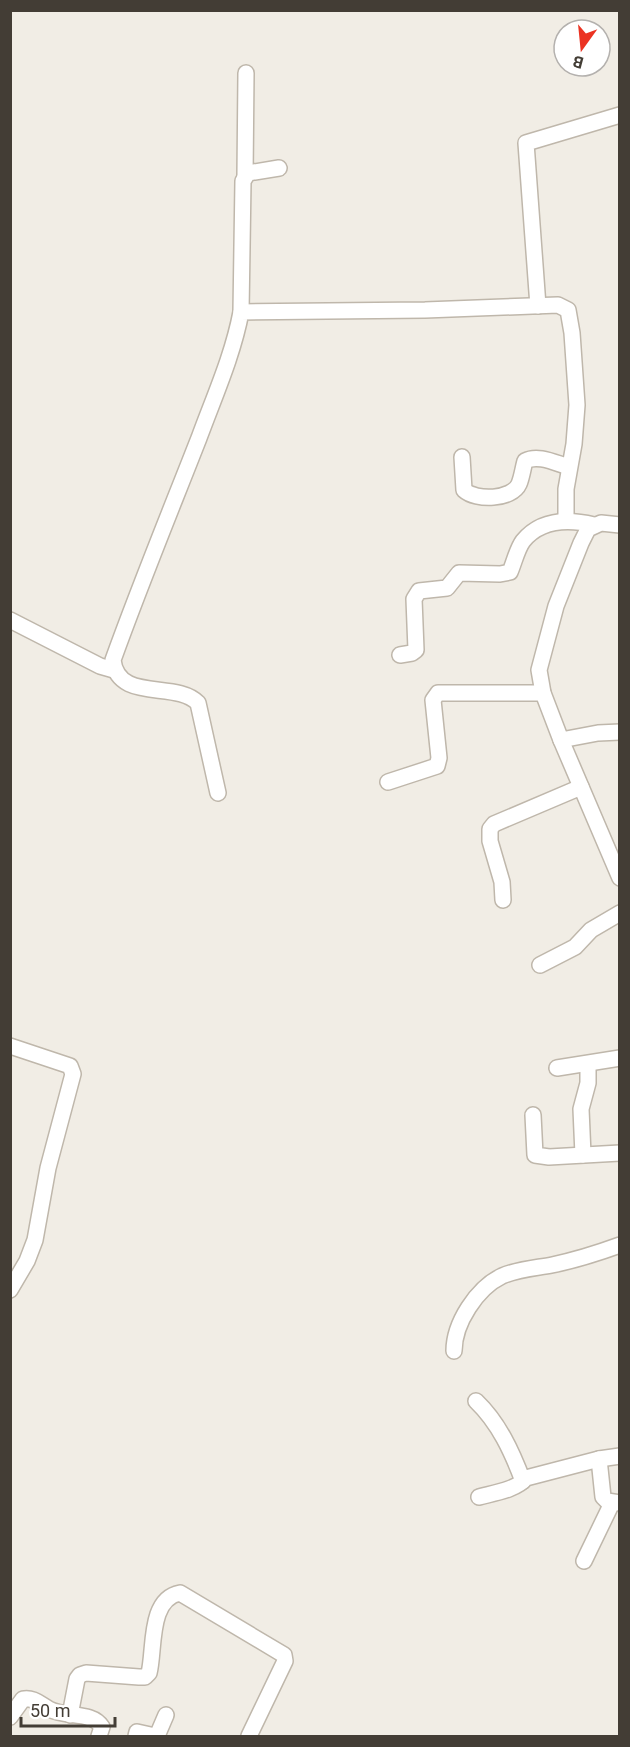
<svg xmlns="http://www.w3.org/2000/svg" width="630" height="1747" font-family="Roboto,sans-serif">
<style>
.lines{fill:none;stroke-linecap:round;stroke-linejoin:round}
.street-casing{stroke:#bfb7ab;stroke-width:18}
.street{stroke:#fff;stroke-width:15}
</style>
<rect width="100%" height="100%" fill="#f1ede5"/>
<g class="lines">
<defs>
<g id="street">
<polyline points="245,176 246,73"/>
<polyline points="538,306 526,143 620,115"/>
<polyline points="241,312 243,181 248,173 279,168"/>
<path d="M462 457 464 490C476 501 512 500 519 484 522 477 523 468 525 461 538 454 555 463 569 467"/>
<polyline points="620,525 601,523 588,529 581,543 556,606 539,670 543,693 561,740 620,878"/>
<polyline points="10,620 100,666 114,670"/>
<path d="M400 655 412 653 416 650 414 599 419 591 447 588 459 573 500 574 510 572C514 563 517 549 523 541 541 519 569 519 594 525"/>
<polyline points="561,740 598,733 620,732"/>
<polyline points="388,782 437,766 439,758 433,700 438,693 543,693"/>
<path d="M218 793 198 703C176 680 118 703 113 660 140 585 170 512 199 438 214 397 233 355 241 312L425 310 558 305 568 310 572 333 577 405 574 444 566 489V520"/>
<polyline points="503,900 502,882 490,841 490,829 494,824 581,787"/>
<polyline points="540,965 575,947 591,930 620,913"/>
<polyline points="10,1046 70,1066 73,1074 48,1168 35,1240 27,1261 10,1290"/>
<polyline points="557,1068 620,1058"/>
<polyline points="533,1115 535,1155 549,1157 620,1153"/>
<polyline points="583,1155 581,1109 588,1083 588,1064"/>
<path d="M454 1351C454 1323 477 1288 502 1276 518 1269 536 1268 552 1265 576 1260 598 1253 620 1245"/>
<path d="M476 1401C499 1423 512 1452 523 1481"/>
<polyline points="599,1459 603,1497 607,1501 620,1503"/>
<path d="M479 1497C494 1493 516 1490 526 1478L599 1459 620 1456"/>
<polyline points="584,1561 612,1503"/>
<path d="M70 1715 77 1679 80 1675 86 1673 139 1677H145L149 1673C155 1650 148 1599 180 1593L284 1655 285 1661 249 1736"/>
<path d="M10 1717 23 1699C33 1697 40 1704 49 1709 66 1718 92 1711 102 1727L99 1736"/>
<polyline points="136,1736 137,1732 155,1736"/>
<polyline points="157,1736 166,1715"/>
</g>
</defs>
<use href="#street" class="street-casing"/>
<use href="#street" class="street"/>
</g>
<rect width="630" height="1747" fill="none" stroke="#433d35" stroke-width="24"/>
<g transform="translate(582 48) rotate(195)"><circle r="28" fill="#ffffff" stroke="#b4b1ae" stroke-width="1.5"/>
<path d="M0-4.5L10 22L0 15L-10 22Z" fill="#eb3322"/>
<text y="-9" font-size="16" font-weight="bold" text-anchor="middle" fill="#433d35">B</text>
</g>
<path d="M21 1717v9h94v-9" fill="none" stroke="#433d35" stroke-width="3"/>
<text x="30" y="1717" font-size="18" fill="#433d35" stroke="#ffffff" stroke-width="4.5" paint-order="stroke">50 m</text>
</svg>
